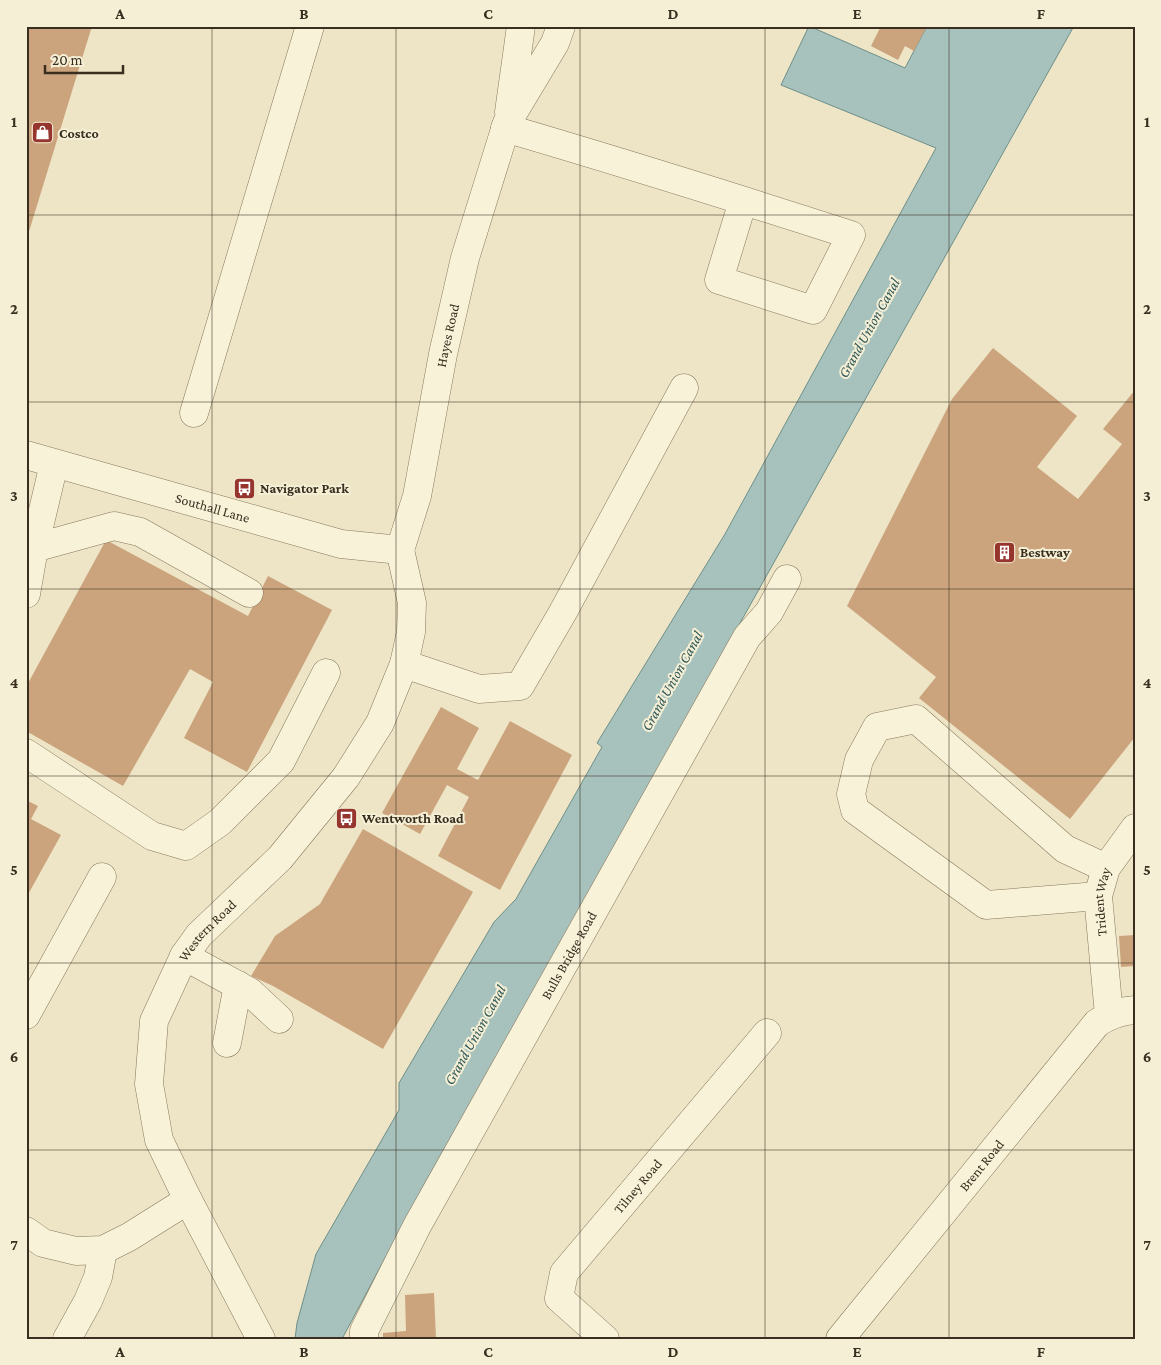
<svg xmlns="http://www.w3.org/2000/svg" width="1161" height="1365" font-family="'Crimson Pro',serif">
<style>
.water{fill:#a7c1bc;stroke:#6e8f8a}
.building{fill:#cba47d}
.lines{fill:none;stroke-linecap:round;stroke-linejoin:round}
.minor-casing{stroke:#88775c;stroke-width:29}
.minor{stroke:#f8f2d9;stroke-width:28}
.grid{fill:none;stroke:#392e1f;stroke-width:1;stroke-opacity:0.55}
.labels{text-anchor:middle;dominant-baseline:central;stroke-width:4;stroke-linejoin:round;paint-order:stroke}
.poi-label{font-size:14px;font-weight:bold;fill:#392e1f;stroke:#f5efd5;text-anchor:start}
.street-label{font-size:14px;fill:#392e1f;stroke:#f5efd5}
.water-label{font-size:15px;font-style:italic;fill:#2f5758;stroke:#f5efd5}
.neatline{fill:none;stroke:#392e1f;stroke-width:2}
.grid-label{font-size:16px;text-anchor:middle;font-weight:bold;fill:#392e1f}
</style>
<rect width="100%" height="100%" fill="#ede5c6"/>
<polygon class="water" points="809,26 905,68 927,26 1074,26 626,827 425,1183 342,1339 295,1339 297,1323 316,1254 399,1110 399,1083 494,922 516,899 602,747 597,743 725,534 936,148 781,85"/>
<g class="building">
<polygon points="26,26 92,26 27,238 26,238"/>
<polygon points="881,26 927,26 914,51 905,46 898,60 871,46"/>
<polygon points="993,348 1077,416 1037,467 1078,499 1122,444 1103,429 1135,390 1135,737 1070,819 919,698 936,677 847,606 952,399"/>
<polygon points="106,540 248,616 268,576 332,610 247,772 184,738 213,682 190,669 123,786 26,731 26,687"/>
<polygon points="441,707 479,728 457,769 478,780 510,721 572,755 500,890 438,856 469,797 447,785 420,834 382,813"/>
<polygon points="26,800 38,806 31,819 61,835 26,898"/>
<polygon points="363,829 473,892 383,1049 273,986 251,976 275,936 320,904"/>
<polygon points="1135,935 1135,966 1121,967 1119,936"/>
<polygon points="434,1293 436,1339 383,1339 383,1333 406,1331 405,1295"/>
</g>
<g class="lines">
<defs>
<g id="minor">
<polyline points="509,112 521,26"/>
<path d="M505 128C621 162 736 198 851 235L813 310 719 280 743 201"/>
<polyline points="194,413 310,26"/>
<path id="s1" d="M26 455 341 544 400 550"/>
<polyline points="34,548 114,526 140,532 249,593"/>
<path id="s2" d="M400 550 417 496 443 354 465 258 507 123 555 43 561 26"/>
<polyline points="26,594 34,548 54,464"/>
<polyline points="404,664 479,689 520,686 563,612 684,388"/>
<polyline points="26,753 152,836 186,846 220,822 281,761 326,673"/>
<polyline points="1098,896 986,905 855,810 851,794 859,760 877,727 916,719 1065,849 1106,868"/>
<polyline points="184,956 250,992 279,1019"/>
<polyline points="26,1015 102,877"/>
<path id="s3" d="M1109 1015 1098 896 1106 868 1135 828"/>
<polyline points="227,1043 238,985"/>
<polyline points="26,1231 43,1243 76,1251 103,1250 129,1237 188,1200"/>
<polyline points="67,1339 88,1301 98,1277 103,1250"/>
<path id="s4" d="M261 1339 188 1200 159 1140 149 1084 154 1021 184 956 199 935 280 858 346 777 380 723 404 664 411 632 412 603 400 550"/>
<path id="s5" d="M364 1339V1331L417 1226 747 637 769 612 787 579"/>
<path id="s6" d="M605 1339 559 1298 564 1273 767 1033"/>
<path id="s7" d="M840 1339 1097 1023C1109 1015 1120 1011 1135 1010"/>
</g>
</defs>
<use href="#minor" class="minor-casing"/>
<use href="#minor" class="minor"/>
</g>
<path class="grid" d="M212 26V1339M396 26V1339M580 26V1339M765 26V1339M949 26V1339M26 215H1135M26 402H1135M26 589H1135M26 776H1135M26 963H1135M26 1150H1135"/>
<defs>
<symbol id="shop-square" viewBox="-11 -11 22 22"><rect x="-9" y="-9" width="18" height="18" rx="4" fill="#96352d" stroke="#f5efd5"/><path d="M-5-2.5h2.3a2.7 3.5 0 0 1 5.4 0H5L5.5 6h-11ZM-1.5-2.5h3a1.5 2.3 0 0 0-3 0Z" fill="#fff"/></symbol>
<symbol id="bus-square" viewBox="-11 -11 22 22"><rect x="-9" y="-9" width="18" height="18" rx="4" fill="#96352d" stroke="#f5efd5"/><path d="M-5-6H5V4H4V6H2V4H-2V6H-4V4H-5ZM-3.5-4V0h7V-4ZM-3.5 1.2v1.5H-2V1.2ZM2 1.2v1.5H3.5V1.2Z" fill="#fff"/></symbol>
<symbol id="building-square" viewBox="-11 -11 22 22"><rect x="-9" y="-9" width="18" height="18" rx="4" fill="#96352d" stroke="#f5efd5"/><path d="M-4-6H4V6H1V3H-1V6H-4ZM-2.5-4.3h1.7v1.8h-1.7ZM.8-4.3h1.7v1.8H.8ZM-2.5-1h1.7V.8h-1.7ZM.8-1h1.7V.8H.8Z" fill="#fff"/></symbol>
</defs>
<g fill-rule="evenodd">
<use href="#shop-square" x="30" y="120" width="25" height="25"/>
<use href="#bus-square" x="232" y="476" width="25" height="25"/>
<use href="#building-square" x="992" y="540" width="25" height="25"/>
<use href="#bus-square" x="334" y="806" width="25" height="25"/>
</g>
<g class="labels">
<g class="poi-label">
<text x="59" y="133">Costco</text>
<text x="260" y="488">Navigator Park</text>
<text x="1020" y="552">Bestway</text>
<text x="362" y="818">Wentworth Road</text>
</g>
<g class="street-label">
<text stroke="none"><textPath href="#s2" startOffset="220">Hayes Road</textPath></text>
<text stroke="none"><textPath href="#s1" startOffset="194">Southall Lane</textPath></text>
<text stroke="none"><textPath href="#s3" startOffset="114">Trident Way</textPath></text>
<text stroke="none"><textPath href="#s4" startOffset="450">Western Road</textPath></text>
<text stroke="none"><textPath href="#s5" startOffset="436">Bulls Bridge Road</textPath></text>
<text stroke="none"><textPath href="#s7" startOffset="224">Brent Road</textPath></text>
<text stroke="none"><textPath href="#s6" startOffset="201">Tilney Road</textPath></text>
</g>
<g class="water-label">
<text transform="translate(869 328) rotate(-61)">Grand Union Canal</text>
<text transform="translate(672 681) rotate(-61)">Grand Union Canal</text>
<text transform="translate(475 1035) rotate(-61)">Grand Union Canal</text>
</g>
</g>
<rect width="1161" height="1365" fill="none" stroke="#f5efd5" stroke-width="55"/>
<path d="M45 65v8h78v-8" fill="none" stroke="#392e1f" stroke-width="2.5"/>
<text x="52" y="65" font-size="15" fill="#392e1f" stroke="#f5efd5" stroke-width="4" paint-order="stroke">20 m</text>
<rect x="28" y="28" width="1106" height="1310" class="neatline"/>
<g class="grid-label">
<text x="120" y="19">A</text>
<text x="304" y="19">B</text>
<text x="488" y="19">C</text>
<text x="673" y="19">D</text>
<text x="857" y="19">E</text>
<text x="1041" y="19">F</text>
<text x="14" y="127">1</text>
<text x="1147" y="127">1</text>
<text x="14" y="314">2</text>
<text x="1147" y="314">2</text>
<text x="14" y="501">3</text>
<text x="1147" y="501">3</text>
<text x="14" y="688">4</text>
<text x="1147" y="688">4</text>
<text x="14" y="875">5</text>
<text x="1147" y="875">5</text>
<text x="14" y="1062">6</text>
<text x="1147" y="1062">6</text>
<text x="14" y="1250">7</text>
<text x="1147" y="1250">7</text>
<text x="120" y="1357">A</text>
<text x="304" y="1357">B</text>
<text x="488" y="1357">C</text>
<text x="673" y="1357">D</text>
<text x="857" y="1357">E</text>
<text x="1041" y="1357">F</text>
</g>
</svg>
